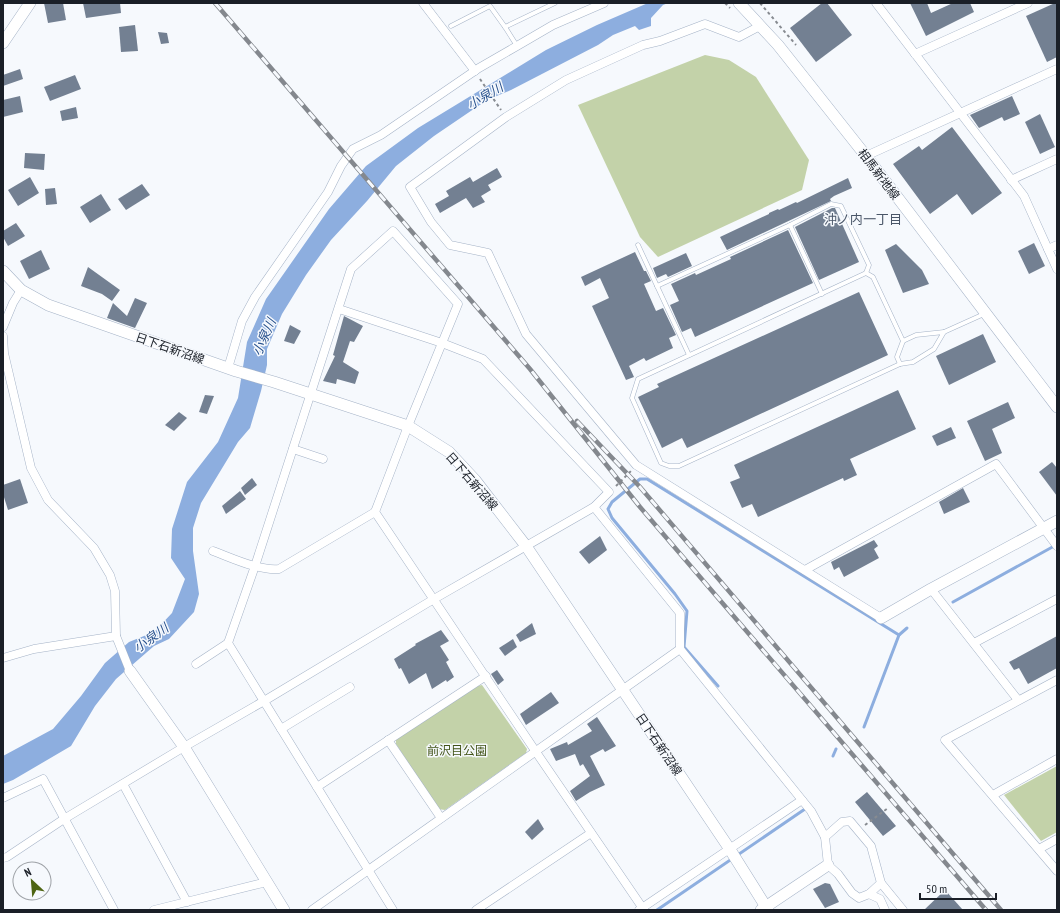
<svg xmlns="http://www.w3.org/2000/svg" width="1060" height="913" font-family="'PT Sans Narrow','Noto Sans JP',sans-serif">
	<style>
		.green { fill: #c3d2a9 }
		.water { fill: #8daedf }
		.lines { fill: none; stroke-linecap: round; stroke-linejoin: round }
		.stream { stroke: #8daedf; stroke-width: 3 }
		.building { fill: #738092 }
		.lane-casing { stroke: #a5b3c7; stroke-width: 5 }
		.street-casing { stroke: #a5b3c7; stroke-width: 9 }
		.secondary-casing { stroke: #a5b3c7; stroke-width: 12 }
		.path { stroke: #878b91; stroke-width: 2; stroke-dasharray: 3 3; stroke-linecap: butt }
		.lane { stroke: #fff; stroke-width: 4 }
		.street { stroke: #fff; stroke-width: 8 }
		.secondary { stroke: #fff; stroke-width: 11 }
		.rail-casing { stroke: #84888e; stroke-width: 4.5 }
		.rail { stroke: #f6f9fd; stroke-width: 3; stroke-dasharray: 9; stroke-linecap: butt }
		.labels { text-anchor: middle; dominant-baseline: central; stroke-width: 3; stroke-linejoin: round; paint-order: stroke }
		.street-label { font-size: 12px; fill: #1a1f27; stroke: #f6f9fd }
		.park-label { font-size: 12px; fill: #415317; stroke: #f6f9fd }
		.water-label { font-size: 13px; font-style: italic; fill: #28518d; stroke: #f6f9fd }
		.neighbourhood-label { font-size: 13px; fill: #4a5668; stroke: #f6f9fd }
	</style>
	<rect width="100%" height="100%" fill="#f6f9fd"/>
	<!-- green -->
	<g class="green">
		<polygon points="705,55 729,60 756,77 809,160 802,190 658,257 640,237 578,105"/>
		<polygon points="482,685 527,749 526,753 445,810 438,809 396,744 396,739 477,686"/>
		<polygon points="1057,766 1057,832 1041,841 1004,795"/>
	</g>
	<!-- water -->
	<polygon class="water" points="648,3 668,3 663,5 651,18 651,26 639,30 635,26 613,35 598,45 511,90 487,100 434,136 396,166 367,201 331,240 306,275 282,314 267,349 267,365 261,391 250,428 238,442 201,503 193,528 193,551 199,594 194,612 169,639 154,646 116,679 95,706 71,746 13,780 3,784 3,756 53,729 81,696 105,663 129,642 154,632 172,613 185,579 171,558 172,529 187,482 218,442 238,398 247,342 266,299 329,209 366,166 418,128 546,50 597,25"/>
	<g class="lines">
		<!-- stream -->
		<g class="stream">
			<polyline points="953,602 1056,545"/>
			<polyline points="718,686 684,647 687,611 675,594 612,518 608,509 612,502 640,479 647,479 899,635"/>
			<polyline points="864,727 899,635 907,628"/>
			<polyline points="833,756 836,749"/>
			<polyline points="657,910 805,809"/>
		</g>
	</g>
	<!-- building -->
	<g class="building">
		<polygon points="44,3 63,3 66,20 48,23"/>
		<polygon points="83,3 120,3 121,13 86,18"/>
		<polygon points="822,3 827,3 852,35 816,62 790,28"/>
		<polygon points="910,3 927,3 931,13 953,3 970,3 974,12 926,36"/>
		<polygon points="1055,3 1057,3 1057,57 1047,62 1026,16"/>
		<polygon points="135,25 138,51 121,52 119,27"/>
		<polygon points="158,32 167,33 169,43 161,44"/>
		<polygon points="20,69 23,79 3,86 3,75"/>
		<polygon points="75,75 81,89 50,101 44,87"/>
		<polygon points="20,96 23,112 3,117 3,100"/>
		<polygon points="1012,96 1020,114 1004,121 1002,117 979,128 970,115"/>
		<polygon points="76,107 78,118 62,121 60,111"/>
		<polygon points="1040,114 1055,147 1040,154 1025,122"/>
		<polygon points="952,127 1002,193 972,215 957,194 930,214 893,164 919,146 922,150"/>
		<polygon points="25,153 45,154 44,170 24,168"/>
		<polygon points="497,168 502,177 488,185 491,190 481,196 485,202 473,208 466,198 440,213 435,204 449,196 446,191 470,177 473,182"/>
		<polygon points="30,177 39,193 18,206 8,190"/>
		<polygon points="848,178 852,188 834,196 830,199 831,201 727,250 720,237 769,214 769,213 778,209 779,210 796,202 797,203"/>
		<polygon points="142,184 150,195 126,210 118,199"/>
		<polygon points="55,188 57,204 46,205 45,189"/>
		<polygon points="101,194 111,210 90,223 80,207"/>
		<polygon points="832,208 835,208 859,262 819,280 795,227"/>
		<polygon points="16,223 25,236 8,246 3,237 3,231"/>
		<polygon points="788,230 813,283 695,337 691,328 682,332 670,305 679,301 671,284 695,273 696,275 731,259 730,257"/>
		<polygon points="1034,243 1045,266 1029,274 1018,251"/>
		<polygon points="896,244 922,270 929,284 903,293 885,250"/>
		<polygon points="41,250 50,269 29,279 20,261"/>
		<polygon points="635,252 644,271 646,271 651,281 644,284 656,311 663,308 676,335 669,338 673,348 646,361 644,358 629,366 634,377 626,380 592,306 609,298 600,278 585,286 581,277"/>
		<polygon points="686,253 692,266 668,277 666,274 657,278 653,268"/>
		<polygon points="88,267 120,290 112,301 102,294 81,286"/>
		<polygon points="859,292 888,355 687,448 682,438 662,448 638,397 659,387 657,384"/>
		<polygon points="135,298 147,303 135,328 107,318 113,303 127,316"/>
		<polygon points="344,316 363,326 354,342 350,341 343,362 359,372 355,384 337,379 336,384 323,381 335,356 333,355"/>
		<polygon points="290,325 301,331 294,344 284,341"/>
		<polygon points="983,334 996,362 949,385 936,356"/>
		<polygon points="898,390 916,429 850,459 857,475 844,481 843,478 758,517 752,504 742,508 730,482 740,478 734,465"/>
		<polygon points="205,395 214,396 207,414 199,412"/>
		<polygon points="1008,402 1015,418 992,429 1002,453 985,461 967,421"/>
		<polygon points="179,412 187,418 174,431 165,425"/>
		<polygon points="951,427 956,438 937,446 932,436"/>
		<polygon points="1052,462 1057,468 1057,496 1039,472"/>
		<polygon points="252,478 257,485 245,495 241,488"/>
		<polygon points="20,479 28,503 8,510 3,494 3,485"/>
		<polygon points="963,488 970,502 944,514 939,502"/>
		<polygon points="240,491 246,499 226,514 222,506"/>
		<polygon points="600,536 607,550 589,564 579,552"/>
		<polygon points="874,540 878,546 874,549 879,558 844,577 839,567 834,570 831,562"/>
		<polygon points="532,623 536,634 520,642 516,635"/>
		<polygon points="441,630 449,641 440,646 449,660 446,662 454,677 447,682 446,680 432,689 426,673 409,684 401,668 399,669 394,659 416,645 415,644"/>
		<polygon points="1057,636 1057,668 1028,684 1019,668 1014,670 1009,662"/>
		<polygon points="513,639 517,647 505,656 499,648"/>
		<polygon points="497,670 504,680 498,685 491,674"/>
		<polygon points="551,692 559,703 526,725 520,714"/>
		<polygon points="597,717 616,746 605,752 603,749 590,756 605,785 590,792 576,801 570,791 590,776 583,764 580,766 575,754 556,761 550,749 567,742 568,745 592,731 587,724"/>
		<polygon points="867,792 896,826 883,836 855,802"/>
		<polygon points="538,819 544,829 532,840 525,832"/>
		<polygon points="825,883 830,884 839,902 825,908 813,889"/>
		<polygon points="945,890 963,910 924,910"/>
	</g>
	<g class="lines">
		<defs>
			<g id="lane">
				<polyline points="451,26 490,6 505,27 517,46"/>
				<polyline points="505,27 555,3"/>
				<polyline points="790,225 822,294"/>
				<polyline points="638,245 689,355"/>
				<polyline points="657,286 790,225 831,204 841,206 869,265 866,273"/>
				<polygon points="944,332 934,349 913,362 900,364 897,357 903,341 916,335"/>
				<polyline points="944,332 984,314"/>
				<polyline points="900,364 679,466 669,466 661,463 632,398 638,379 866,273 873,277 903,341"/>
			</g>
			<g id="street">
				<polyline points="423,3 475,71"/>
				<polyline points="876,3 1024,196 1057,269"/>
				<polyline points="760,26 739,37 705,24 660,41 643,45 566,80 506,117 410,187 431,222 450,245 488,253 526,334 636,465 881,618"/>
				<polyline points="915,54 1028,3"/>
				<polyline points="866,156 1057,69"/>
				<polyline points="1011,180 1057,159"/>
				<polyline points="1048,249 1057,245"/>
				<polyline points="339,309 442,343 483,359 609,492 594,507"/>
				<polyline points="3,327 13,303 21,290"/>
				<polyline points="3,336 4,353 31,468 48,500 94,548 110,575 115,591 116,636"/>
				<polyline points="228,368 242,321 255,297 328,192 341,166 353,149 381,135 479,68 517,46 553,25 604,3"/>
				<polyline points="293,449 323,459"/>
				<path d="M213,551C232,558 259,571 279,569L375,512"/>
				<polyline points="805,570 996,464 1057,546"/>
				<polyline points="931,589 1018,700"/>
				<polyline points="974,643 1057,599"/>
				<polyline points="3,658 34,649 116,636 130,671"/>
				<polyline points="196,664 228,643"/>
				<polyline points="1057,680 945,740 1057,871"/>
				<polyline points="281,729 350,687"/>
				<polyline points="388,740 441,818"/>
				<polyline points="123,784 187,902"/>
				<polyline points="317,787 486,676"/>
				<polyline points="993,795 1057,759"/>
				<polyline points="3,798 43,779 114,910"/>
				<polyline points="802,800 811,811 825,837"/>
				<polygon points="850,821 871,846 881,883 869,894 859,898 852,893 838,874 828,865 825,837 842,822"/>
				<polyline points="1039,849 1057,839"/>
				<polyline points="3,858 7,857 64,819 184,747 264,701 434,599 594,507 680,613 680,649 802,800 639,910"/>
				<polyline points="881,883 903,910"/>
				<polyline points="869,894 880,899 885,910"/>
				<polyline points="154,910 267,882"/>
				<polyline points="312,910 680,649"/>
				<polyline points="393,910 228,643 255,566 351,269 393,231 458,304 408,426 375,512 536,752 644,910"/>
				<polyline points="476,910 591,833"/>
			</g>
			<g id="secondary">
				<polyline points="739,3 778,45 866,156 1057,407"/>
				<polyline points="3,43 30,3"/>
				<polyline points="3,271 21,290 48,305 236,371 274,382 408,426 449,452 475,480 526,546 729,848 768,910"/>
				<polyline points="881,618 931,589 1057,521"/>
				<polyline points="130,671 184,747 284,910"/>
				<polyline points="761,910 828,865"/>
			</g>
		</defs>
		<!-- lane casing -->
		<use href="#lane" class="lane-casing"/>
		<!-- street casing -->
		<use href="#street" class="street-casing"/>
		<!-- secondary casing -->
		<use href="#secondary" class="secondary-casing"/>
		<!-- path -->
		<g class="path">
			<polyline points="725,3 730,8"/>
			<polyline points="760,3 796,45"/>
			<polyline points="480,79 501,110"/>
			<polyline points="616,486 631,471"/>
			<polyline points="865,825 888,808"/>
		</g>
		<!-- lane -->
		<use href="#lane" class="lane"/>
		<!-- street -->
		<use href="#street" class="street"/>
		<!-- secondary -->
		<use href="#secondary" class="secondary"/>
		<defs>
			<g id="rail">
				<polyline points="215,3 530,369 640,507 986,910"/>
				<polyline points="577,421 640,487 1001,910"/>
			</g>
		</defs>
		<!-- rail casing -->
		<use href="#rail" class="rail-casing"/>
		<!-- rail -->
		<use href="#rail" class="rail"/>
	</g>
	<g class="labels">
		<!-- street labels -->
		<g class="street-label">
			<text transform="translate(879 174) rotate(53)">相馬新地線</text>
			<text transform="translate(170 348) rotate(19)">日下石新沼線</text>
			<text transform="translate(472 481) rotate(49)">日下石新沼線</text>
			<text transform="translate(659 744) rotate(56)">日下石新沼線</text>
		</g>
		<!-- park labels -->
		<g class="park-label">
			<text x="457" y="750">前沢目公園</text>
		</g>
		<!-- water labels -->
		<g class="water-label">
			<text transform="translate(485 96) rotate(-31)">小泉川</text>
			<text transform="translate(264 337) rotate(-66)">小泉川</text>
			<text transform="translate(151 638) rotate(-36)">小泉川</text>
		</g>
		<!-- neighbourhood labels -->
		<g class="neighbourhood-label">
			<text x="863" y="219">沖ノ内一丁目</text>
		</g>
	</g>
	<!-- border -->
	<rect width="1060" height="913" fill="none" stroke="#1a1f27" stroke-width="8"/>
	<!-- north arrow -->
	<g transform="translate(32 881) rotate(334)"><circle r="19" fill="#f6f9fd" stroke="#9ea2a7"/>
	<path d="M0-3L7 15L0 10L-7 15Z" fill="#4e6513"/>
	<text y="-6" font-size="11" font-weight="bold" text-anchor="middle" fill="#1a1f27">N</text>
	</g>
	<!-- scale -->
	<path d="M920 893v6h76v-6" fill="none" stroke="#1a1f27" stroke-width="2"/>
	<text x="926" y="893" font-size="12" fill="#1a1f27" stroke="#f6f9fd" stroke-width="3" paint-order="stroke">50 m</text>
</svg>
